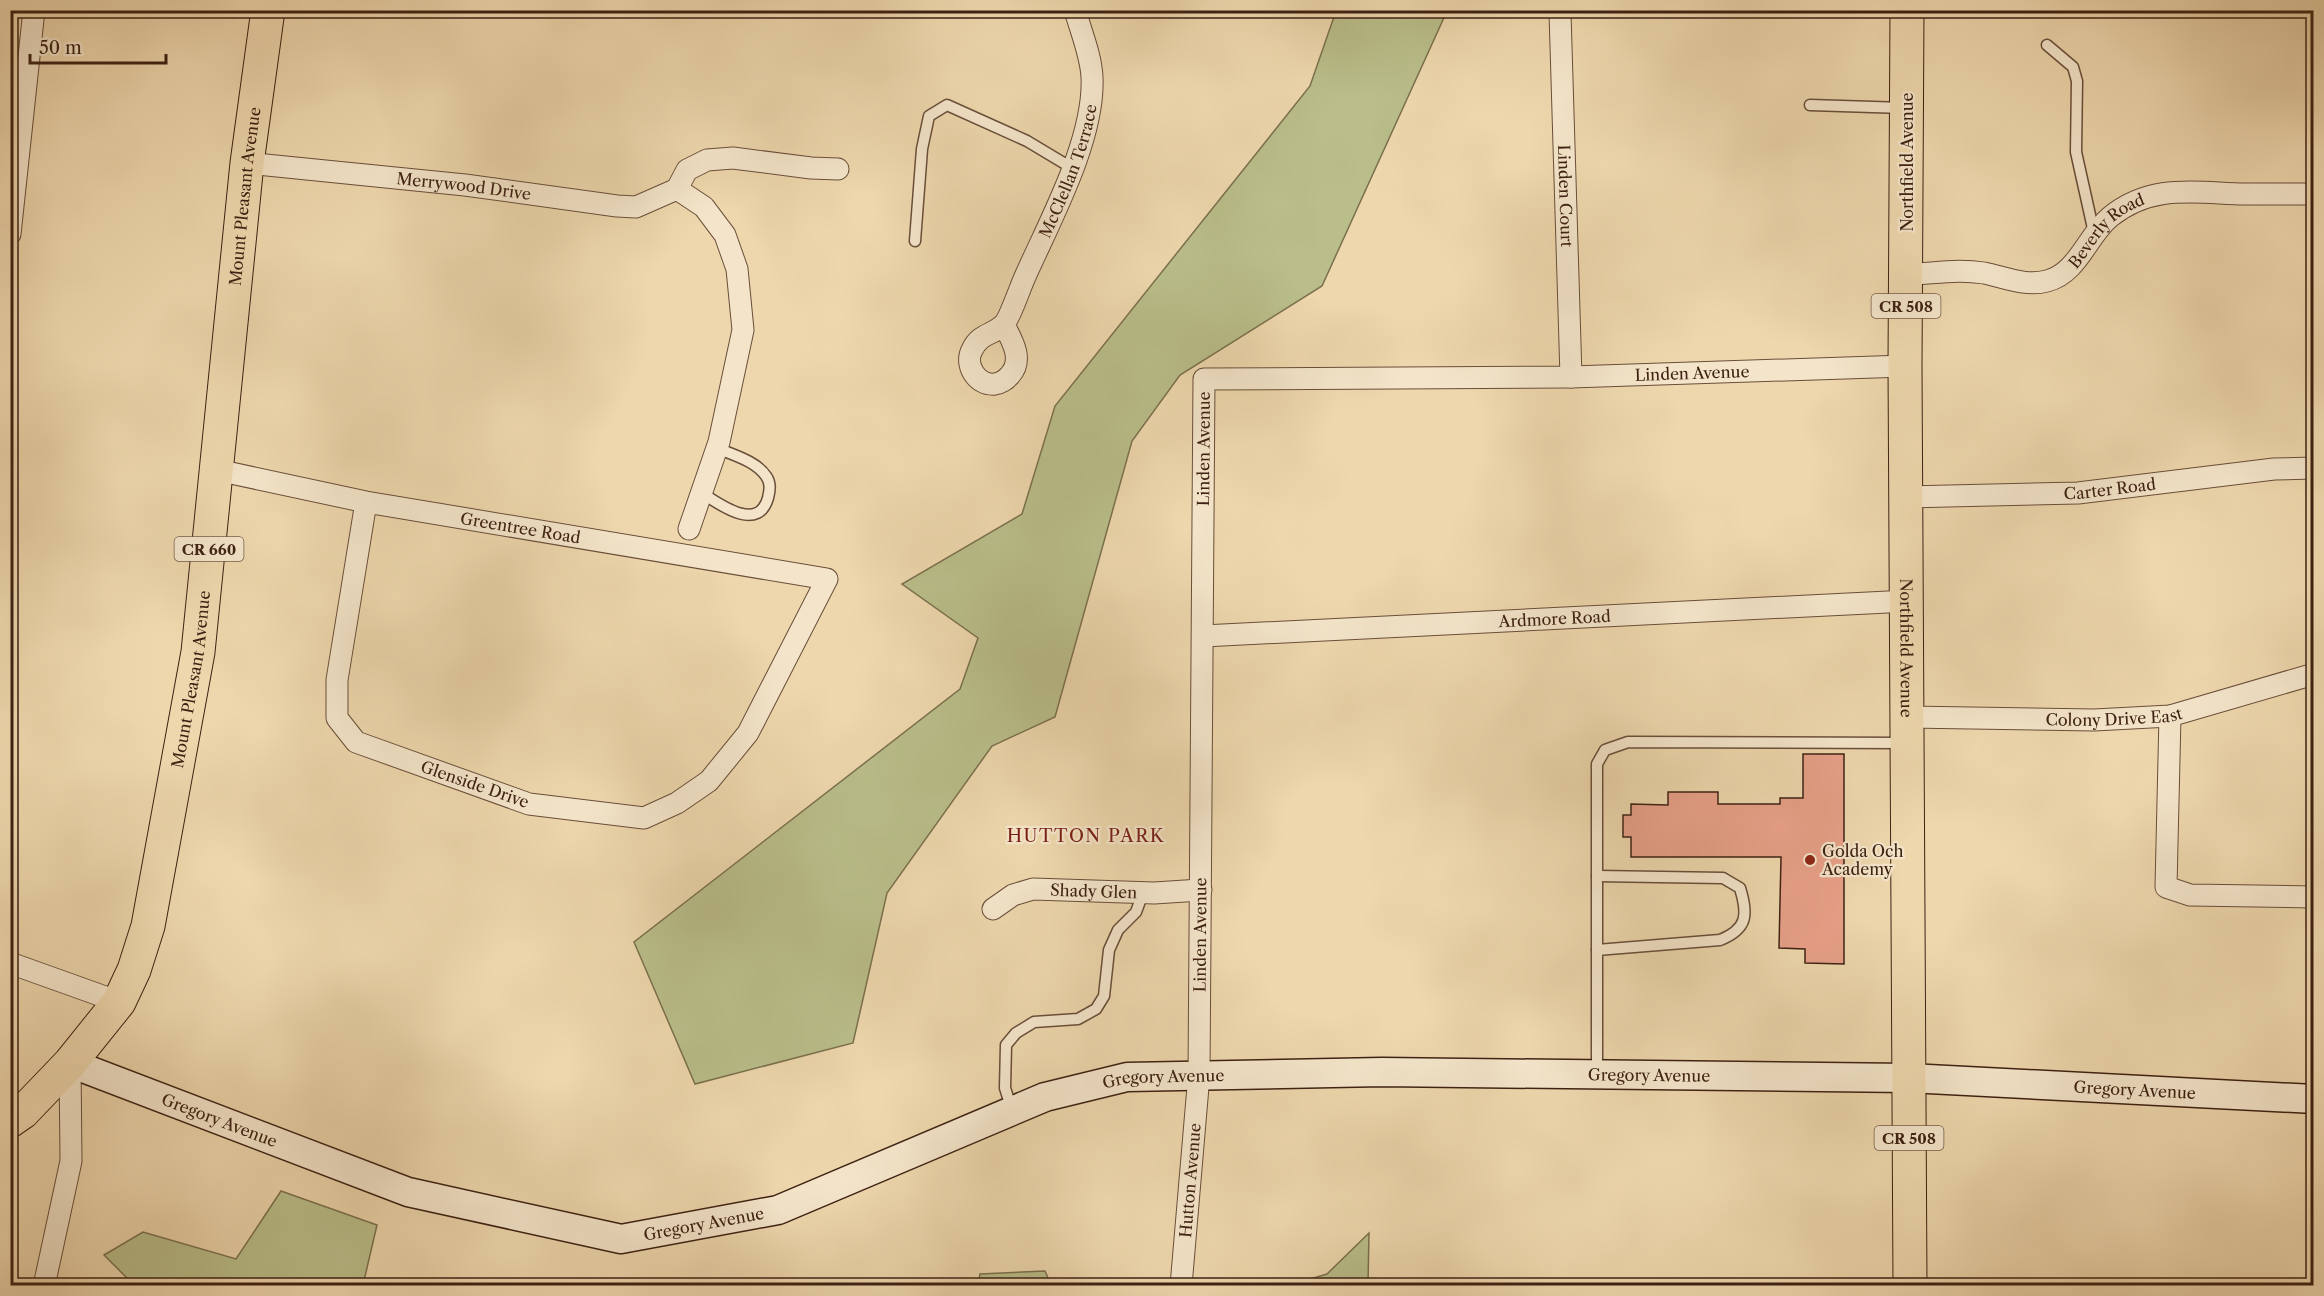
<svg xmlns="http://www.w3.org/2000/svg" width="2324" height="1296" font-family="'Libre Caslon Text',serif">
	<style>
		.green { fill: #b9be8a; stroke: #7b704e; stroke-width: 1.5 }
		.building { fill: #e7a088; stroke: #3d2113; stroke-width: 1.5 }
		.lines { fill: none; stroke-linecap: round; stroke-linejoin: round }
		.service-casing { stroke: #694e3a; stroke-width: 13 }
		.minor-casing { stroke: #694e3a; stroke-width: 23 }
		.secondary-casing { stroke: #3d2113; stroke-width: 31 }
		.primary-casing { stroke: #3d2113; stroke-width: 35 }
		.service { stroke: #f4e5ca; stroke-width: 10 }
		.minor { stroke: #f4e5ca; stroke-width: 21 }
		.secondary { stroke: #f4e5ca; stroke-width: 28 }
		.primary { stroke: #eed7ad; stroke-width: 33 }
		.poi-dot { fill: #8f2418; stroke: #f4e5ca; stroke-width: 2 }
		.labels { text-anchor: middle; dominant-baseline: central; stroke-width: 4.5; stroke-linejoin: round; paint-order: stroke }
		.shield { fill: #f4e5ca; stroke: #745c4a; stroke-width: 1.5 }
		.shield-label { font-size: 15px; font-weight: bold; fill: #3d2113 }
		.street-label { font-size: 16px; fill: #3d2113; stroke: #f4e5ca }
		.poi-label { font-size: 16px; fill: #3d2113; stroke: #f4e5ca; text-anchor: start }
		.neighbourhood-label { font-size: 18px; letter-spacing: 1.5px; fill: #7a1f14; stroke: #f4e5ca }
	</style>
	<rect width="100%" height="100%" fill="#eed7ad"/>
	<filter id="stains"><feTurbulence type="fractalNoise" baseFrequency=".00333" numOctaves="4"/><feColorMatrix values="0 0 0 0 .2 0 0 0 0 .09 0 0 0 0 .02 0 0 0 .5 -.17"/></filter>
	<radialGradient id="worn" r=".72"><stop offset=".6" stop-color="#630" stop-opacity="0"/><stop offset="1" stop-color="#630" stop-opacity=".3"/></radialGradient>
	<!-- green -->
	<g class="green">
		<polygon points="1336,11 1447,11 1322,286 1180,375 1132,441 1055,717 992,746 887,893 853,1043 695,1084 634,942 960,689 978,638 902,584 1022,514 1055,406 1310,86"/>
		<polygon points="281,1191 377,1225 363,1285 134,1285 104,1255 143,1232 236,1259"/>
		<polygon points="1369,1233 1368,1285 1290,1285 1327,1274"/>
		<polygon points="1045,1271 1051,1285 978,1285 980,1274"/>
	</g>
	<!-- building -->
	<polygon class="building" points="1803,754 1844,754 1844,964 1805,963 1805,949 1779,948 1781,857 1631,857 1631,837 1623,837 1623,815 1631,815 1631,804 1668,805 1668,792 1718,792 1718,804 1780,804 1780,798 1803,798"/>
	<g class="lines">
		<defs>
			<g id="service">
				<polyline points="2047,45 2073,67 2077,81 2076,152 2094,233"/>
				<polyline points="1810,105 1904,108"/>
				<polyline points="915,241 922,149 929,116 947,105 1027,141 1072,168"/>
				<path d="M702,493C719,504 758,533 768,498C770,490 771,483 766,476C756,461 733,455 717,448"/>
				<path d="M1597,950L1720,940C1748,929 1748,914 1740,888L1723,878L1597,876"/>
				<polyline points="1597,1074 1597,764 1605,750 1628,742 1903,743"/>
				<polyline points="1012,1110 1005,1088 1006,1045 1016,1033 1034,1022 1078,1019 1096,1009 1104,996 1109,950 1118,930 1136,912 1143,893"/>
			</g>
			<g id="minor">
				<path id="s1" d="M1560,13L1571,377"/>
				<path id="s2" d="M247,163L465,185L617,206L636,207L677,189L704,207L725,235L737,269L743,330L719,442L689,529"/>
				<polyline points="677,189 687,170 707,160 733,158 811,168 838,169"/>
				<polyline points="10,234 34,10"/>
				<path id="s3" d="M1906,275C1932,273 1958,269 1984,273C2004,277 2025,287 2047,281C2078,273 2087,236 2110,217C2152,183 2195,193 2245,194C2268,194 2291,194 2314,194"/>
				<path id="s4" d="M1004,325C1012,340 1024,360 1010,375C1006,380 1001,383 995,384C977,386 964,365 972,350C980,333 993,335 1003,325C1009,320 1020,288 1024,279C1049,222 1095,140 1092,77C1091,55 1081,32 1075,10"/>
				<path id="s5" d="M217,470L366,502L827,579L748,733L709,781L677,803L644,818L529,804L356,742L337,718V680L366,502"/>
				<path id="s6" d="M1906,497L2078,493L2274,469L2314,468"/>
				<path id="s7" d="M1203,636L1908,601"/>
				<polyline points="2170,716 2166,887 2190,895 2314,897"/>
				<path id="s8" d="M1908,717L2094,720L2170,716L2314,674"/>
				<path id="s9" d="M993,909L1013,895L1033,889L1154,893L1201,890"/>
				<polyline points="10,963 119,1002"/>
				<polyline points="44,1286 71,1161 70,1063"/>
				<path id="s10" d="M1181,1286L1199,1075L1204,379L1571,377L1905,366"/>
			</g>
			<g id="secondary">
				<path id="s11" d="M70,1063L408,1192L621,1239L778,1210L1045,1097L1127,1077L1382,1072L1909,1078L2314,1099"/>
			</g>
			<g id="primary">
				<path id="s12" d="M1907,10L1905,366L1910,1286"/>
				<path id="s13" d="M10,1121L23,1112L70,1063L119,1002L134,970L148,926L198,652L247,163L268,10"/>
			</g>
		</defs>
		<!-- service casing -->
		<use href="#service" class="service-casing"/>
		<!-- minor casing -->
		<use href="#minor" class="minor-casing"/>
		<!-- secondary casing -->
		<use href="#secondary" class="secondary-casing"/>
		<!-- primary casing -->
		<use href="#primary" class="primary-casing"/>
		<!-- service -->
		<use href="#service" class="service"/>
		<!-- minor -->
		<use href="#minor" class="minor"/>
		<!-- secondary -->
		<use href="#secondary" class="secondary"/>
		<!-- primary -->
		<use href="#primary" class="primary"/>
	</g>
	<!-- markers -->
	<circle class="poi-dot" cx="1810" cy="860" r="6"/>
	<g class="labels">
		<!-- shield labels -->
		<g class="shield">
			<rect x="1871.5" y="294" width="69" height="24" rx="4.5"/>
			<rect x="174.5" y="537" width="69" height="24" rx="4.5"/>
			<rect x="1874.5" y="1126" width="69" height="24" rx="4.5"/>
		</g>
		<g class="shield-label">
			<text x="1906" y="306">CR 508</text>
			<text x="209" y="549">CR 660</text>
			<text x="1909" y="1138">CR 508</text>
		</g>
		<!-- street labels -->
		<g class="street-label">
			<text transform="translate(1907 162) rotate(-90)">Northfield Avenue</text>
			<text stroke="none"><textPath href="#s4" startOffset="330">McClellan Terrace</textPath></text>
			<text stroke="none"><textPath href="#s2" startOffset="218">Merrywood Drive</textPath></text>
			<text stroke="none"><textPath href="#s1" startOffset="183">Linden Court</textPath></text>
			<text stroke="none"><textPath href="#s13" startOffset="980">Mount Pleasant Avenue</textPath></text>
			<text stroke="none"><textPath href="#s3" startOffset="222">Beverly Road</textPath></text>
			<text stroke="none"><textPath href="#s10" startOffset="1396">Linden Avenue</textPath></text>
			<text stroke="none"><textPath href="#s10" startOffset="838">Linden Avenue</textPath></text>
			<text stroke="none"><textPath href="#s6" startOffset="204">Carter Road</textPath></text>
			<text stroke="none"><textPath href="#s5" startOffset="309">Greentree Road</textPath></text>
			<text stroke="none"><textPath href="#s7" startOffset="352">Ardmore Road</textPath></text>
			<text stroke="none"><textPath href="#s12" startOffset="638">Northfield Avenue</textPath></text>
			<text stroke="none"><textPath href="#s13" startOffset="494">Mount Pleasant Avenue</textPath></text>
			<text stroke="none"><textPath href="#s8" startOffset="206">Colony Drive East</textPath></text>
			<text transform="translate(475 784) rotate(19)">Glenside Drive</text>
			<text stroke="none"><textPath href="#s9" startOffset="106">Shady Glen</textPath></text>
			<text stroke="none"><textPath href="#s10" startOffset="352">Linden Avenue</textPath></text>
			<text stroke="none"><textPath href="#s11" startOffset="1636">Gregory Avenue</textPath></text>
			<text stroke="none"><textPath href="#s11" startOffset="1150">Gregory Avenue</textPath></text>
			<text stroke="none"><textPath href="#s11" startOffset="2122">Gregory Avenue</textPath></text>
			<text stroke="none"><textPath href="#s11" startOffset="160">Gregory Avenue</textPath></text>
			<text stroke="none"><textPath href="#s10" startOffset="106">Hutton Avenue</textPath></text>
			<text stroke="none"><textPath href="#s11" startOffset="664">Gregory Avenue</textPath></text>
		</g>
		<!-- poi labels -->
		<g class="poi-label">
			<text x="1822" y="851">Golda Och<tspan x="1822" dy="18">Academy</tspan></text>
		</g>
		<!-- neighbourhood labels -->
		<g class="neighbourhood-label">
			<text x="1086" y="836">HUTTON PARK</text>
		</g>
	</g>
	<!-- margin -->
	<rect width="2324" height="1296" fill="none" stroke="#eed7ad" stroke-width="36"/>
	<rect x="12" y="12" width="2300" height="1272" fill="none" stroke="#3d2113" stroke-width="3"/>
	<rect x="18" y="18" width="2288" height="1260" fill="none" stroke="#3d2113" stroke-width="1.5"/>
	<!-- scale -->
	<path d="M30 54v9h136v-9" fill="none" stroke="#3d2113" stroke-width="3"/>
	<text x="39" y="54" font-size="18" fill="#3d2113" stroke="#f4e5ca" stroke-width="4.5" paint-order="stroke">50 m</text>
	<rect width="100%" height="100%" filter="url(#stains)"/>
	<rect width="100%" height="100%" fill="url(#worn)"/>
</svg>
